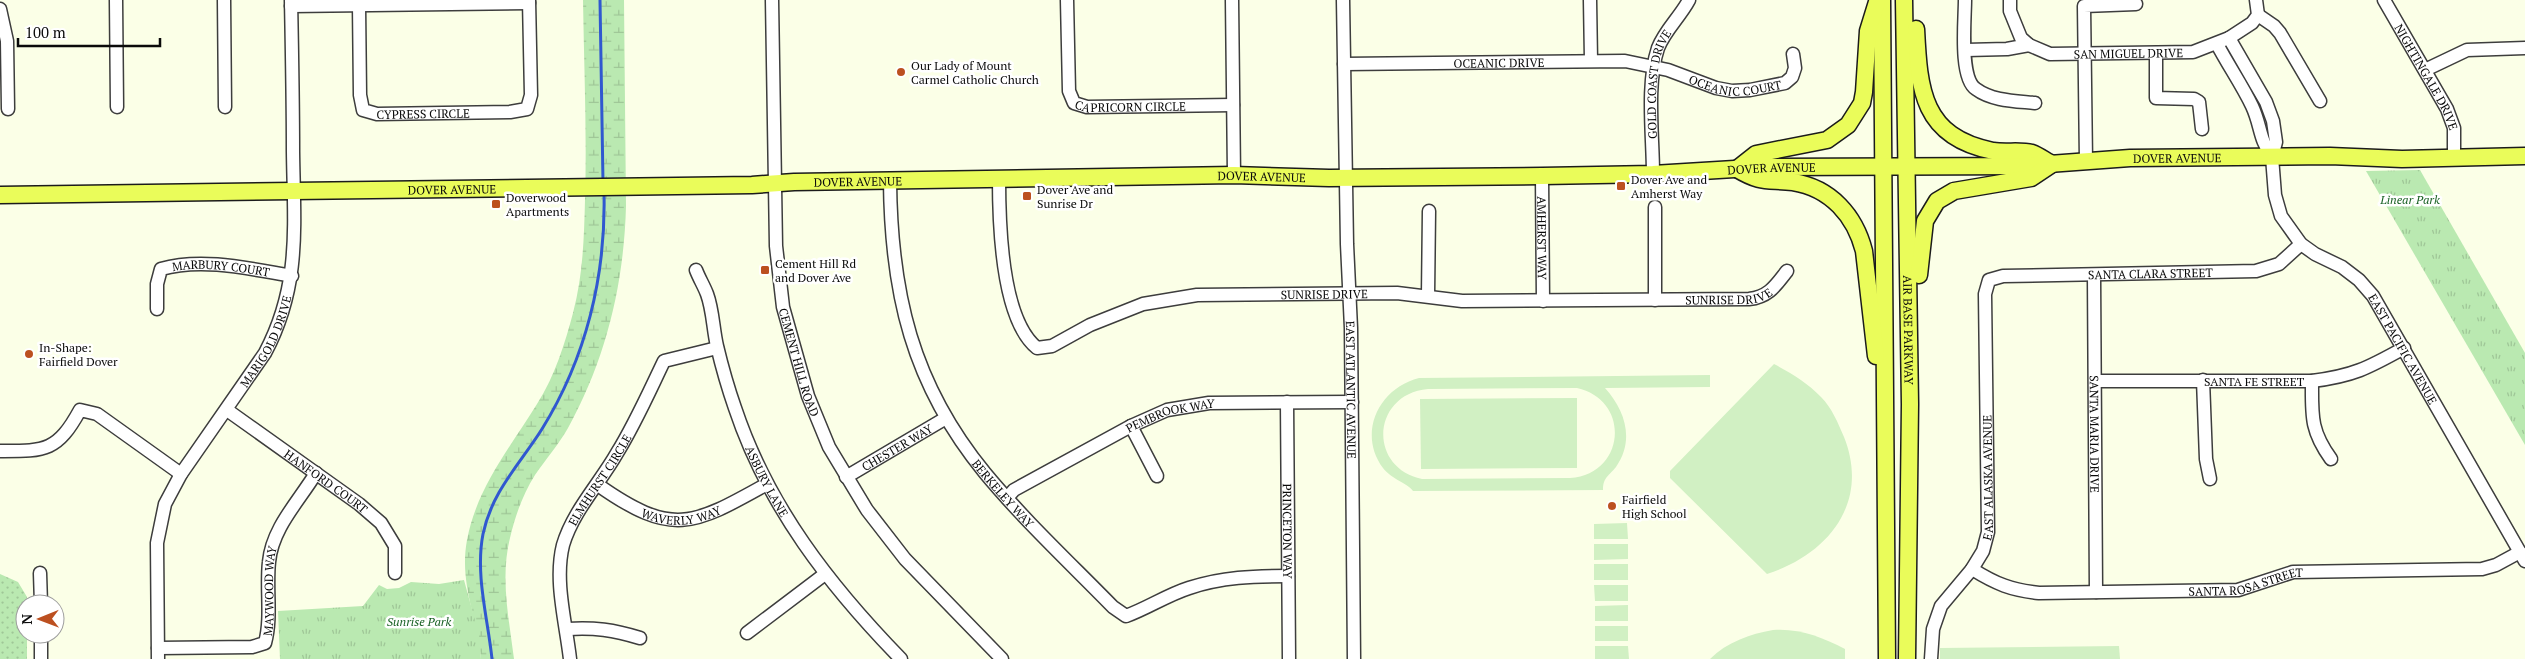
<svg xmlns="http://www.w3.org/2000/svg" width="2525" height="659" font-family="'PT Serif',serif">
	<style>
		.grass { fill: url(#grass-dots) }
		.wetland { fill: url(#wetland-marsh) }
		.park { fill: url(#park-tufts) }
		.pitch { fill: #d1f0c3; fill-rule: evenodd }
		.lines { fill: none; stroke-linecap: round; stroke-linejoin: round }
		.stream { stroke: #3058d0; stroke-width: 3 }
		.minor-casing { stroke: #3d3d3d; stroke-width: 15 }
		.major-casing { stroke: #1b1b1b; stroke-width: 19 }
		.minor { stroke: #fff; stroke-width: 12 }
		.major { stroke: #eafc5a; stroke-width: 16 }
		.poi-dot { fill: #bc5020; stroke: #fff; stroke-width: 2 }
		.labels { text-anchor: middle; dominant-baseline: central; stroke-width: 5; stroke-linejoin: round; paint-order: stroke }
		.street-label { font-size: 12px; fill: #0a0a0a; stroke: #fff }
		.poi-label { font-size: 12px; fill: #0a0a0a; stroke: #fff; text-anchor: start }
		.park-label { font-size: 12px; font-style: italic; fill: #1a6225; stroke: #fff }
	</style>
	<defs>
		<pattern id="grass-dots" width="8" height="8" patternUnits="userSpaceOnUse" patternTransform="scale(1.25)"><rect width="8" height="8" fill="#bae9b1"/><path d="M2 2h.1M6 6h.1" fill="none" stroke="#9fc697" stroke-width="1.8" stroke-linecap="round"/></pattern>
		<pattern id="wetland-marsh" width="20" height="14" patternUnits="userSpaceOnUse" patternTransform="scale(1.25)"><rect width="20" height="14" fill="#bae9b1"/><path d="M1 5h8M5 5V1M11 12h8M15 12V8" fill="none" stroke="#9fc697"/></pattern>
		<pattern id="park-tufts" width="24" height="20" patternUnits="userSpaceOnUse" patternTransform="scale(1.25)"><rect width="24" height="20" fill="#bae9b1"/><path d="M3 7l-1-3M5 7V3M7 7l1-3M15 17l-1-3M17 17v-4M19 17l1-3" fill="none" stroke="#9fc697"/></pattern>
	</defs>
	<rect width="100%" height="100%" fill="#fbffe7"/>
	<!-- grass -->
	<polygon class="grass" points="0,574 18,582 27,597 25,634 27,634 27,659 0,659"/>
	<!-- wetland -->
	<path class="wetland" d="M583,0H624L626,206C624,284 606,359 568,428C559,444 546,459 535,475C523,494 515,516 510,538C500,578 509,619 514,659H481C477,617 459,583 467,540C477,487 510,448 537,404C555,376 565,343 573,313C583,275 584,239 585,200C587,134 584,67 583,0Z"/>
	<!-- park -->
	<g class="park">
		<polygon points="2420,170 2525,353 2525,445 2366,171"/>
		<polygon points="464,580 479,635 481,659 280,659 278,611 363,606 379,585 387,589 399,588 411,582 439,584"/>
	</g>
	<!-- pitch -->
	<g class="pitch">
		<path d="M1774,364C1791,373 1808,383 1821,397C1832,408 1838,423 1844,437C1870,502 1829,554 1767,574L1670,478V471Z"/>
		<path d="M1710,375V387L1605,388C1625,410 1635,440 1616,467C1609,476 1603,477 1603,490L1413,491C1409,484 1391,479 1383,468C1357,433 1379,388 1419,378ZM1577,388C1631,400 1626,474 1570,478L1422,479C1367,467 1372,394 1428,389Z"/>
		<polygon points="1577,398 1577,468 1421,469 1420,399"/>
		<polygon points="1627,523 1628,539 1594,539 1594,524"/>
		<polygon points="1594,544 1628,544 1628,559 1594,560"/>
		<rect x="1594" y="564" width="34" height="16"/>
		<polygon points="1594,585 1628,585 1628,601 1595,601"/>
		<polygon points="1628,605 1628,621 1595,621 1595,606"/>
		<rect x="1595" y="626" width="33" height="15"/>
		<path d="M1773,630C1799,628 1822,637 1845,649V659H1710C1727,642 1750,634 1773,630Z"/>
		<polygon points="1595,646 1628,646 1629,659 1595,659"/>
		<polygon points="2119,646 2120,659 1940,659 1940,648"/>
	</g>
	<g class="lines">
		<!-- stream -->
		<g class="stream">
			<polyline points="600,0 603,182"/>
			<path d="M492,659C488,619 475,575 483,534C492,491 520,464 542,429C586,358 606,276 604,193"/>
		</g>
		<defs>
			<g id="minor">
				<polyline points="116,0 117,107"/>
				<polyline points="224,0 225,107"/>
				<path id="s1" d="M772,0L776,246L783,307L808,396L829,447L867,510L905,559L1002,659"/>
				<path id="s2" d="M1067,0L1069,91L1074,103L1087,107L1233,105"/>
				<polyline points="1232,0 1234,175"/>
				<path id="s3" d="M1343,0L1347,244L1351,328L1354,659"/>
				<polyline points="1590,0 1591,60"/>
				<path d="M1965,0C1965,20 1959,78 1976,89C1992,101 2016,101 2035,103"/>
				<path id="s4" d="M2010,0V11L2021,38L2029,45L2050,54L2193,52L2229,38L2252,23L2258,15L2256,0"/>
				<path id="s5" d="M2384,0L2447,109L2454,128V157"/>
				<path id="s6" d="M359,5L360,95L363,110L377,114L510,112L527,109L531,95L529,0"/>
				<polyline points="291,6 529,3"/>
				<polyline points="0,9 7,41 8,109"/>
				<polyline points="2258,15 2274,26 2280,33 2320,101"/>
				<path id="s7" d="M2229,38L2266,102L2273,121L2276,142L2272,157L2275,195L2281,216L2301,244L2315,254L2342,267L2359,280L2373,296L2525,561"/>
				<path d="M2217,44C2228,65 2242,85 2252,106C2261,125 2259,139 2272,157"/>
				<polyline points="1966,50 2007,49 2029,45"/>
				<polyline points="2156,53 2156,98 2194,99 2199,102 2202,129"/>
				<path id="s8" d="M1344,64L1625,61L1668,70L1716,88L1732,91L1750,90L1785,83L1792,77L1795,68L1793,54"/>
				<polyline points="2425,70 2467,50 2525,48"/>
				<polyline points="2086,162 2084,6 2136,4"/>
				<path id="s9" d="M1653,174C1653,136 1646,84 1658,48C1665,30 1680,17 1689,0"/>
				<path id="s10" d="M1542,176L1543,301"/>
				<path id="s11" d="M999,179C999,222 1001,319 1037,348L1052,346L1090,325L1143,304L1197,295L1397,293L1462,301L1749,299C1769,297 1776,285 1787,271"/>
				<path id="s12" d="M890,181C891,293 912,384 985,473C1024,520 1070,563 1113,607L1126,616C1148,608 1167,595 1189,588C1222,577 1254,576 1288,576"/>
				<polyline points="1655,207 1655,300"/>
				<path id="s13" d="M696,270C699,278 704,286 707,294C713,310 713,329 717,346C722,367 728,388 735,408C768,507 830,586 901,659"/>
				<path id="s14" d="M2094,276L2096,592"/>
				<polyline points="1428,296 1429,211"/>
				<path id="s15" d="M157,309V284L161,269C202,257 251,269 292,276"/>
				<polyline points="2203,380 2206,459 2210,479"/>
				<path id="s16" d="M2096,381H2312C2353,376 2368,368 2404,348"/>
				<path d="M2312,381C2312,415 2310,430 2331,459"/>
				<path id="s17" d="M1287,402L1289,659"/>
				<path id="s18" d="M227,410L359,504L381,523L395,546V573"/>
				<polyline points="1131,426 1157,476"/>
				<path d="M0,451C45,451 57,452 80,410L97,414L181,474"/>
				<path id="s19" d="M846,477L946,418"/>
				<path id="s20" d="M598,485C672,537 692,526 767,484"/>
				<path id="s21" d="M1007,498L1014,490L1131,426L1167,410L1209,403L1352,402"/>
				<path id="s22" d="M1972,569C1996,584 2011,590 2039,593L2238,590L2293,572L2482,569L2496,565L2520,552"/>
				<polyline points="40,573 41,604"/>
				<path d="M567,629C594,627 614,630 640,638"/>
				<polyline points="747,633 825,574"/>
				<polyline points="41,634 41,659"/>
				<path id="s23" d="M158,648L252,647L265,643C272,617 266,589 269,562C272,528 299,501 316,473"/>
				<path id="s24" d="M158,659L157,543L165,504L181,474L265,353C301,285 294,226 293,152C293,101 292,51 291,0"/>
				<path id="s25" d="M570,659C566,623 554,581 563,545C573,511 600,483 617,453C635,424 649,392 664,361L717,348"/>
				<path id="s26" d="M1931,659L1933,629L1941,606L1972,569L1983,551L1988,532L1985,294L1989,280L2003,276L2256,271L2279,264L2301,244"/>
			</g>
			<g id="major">
				<polyline points="1882,0 1887,659"/>
				<path id="s27" d="M1904,0L1910,404L1907,659"/>
				<path d="M1916,29C1919,90 1922,137 1993,151C2006,153 2020,150 2032,153C2038,155 2046,161 2052,164"/>
				<path d="M1737,169C1762,184 1767,179 1793,182C1831,188 1855,216 1864,251L1876,356"/>
				<polyline points="1737,169 1756,154 1827,140 1848,125 1862,103 1864,92 1868,31 1877,2"/>
				<path id="s28" d="M0,195L752,185L794,182L1234,175L1329,178L1542,176L1653,174L1767,167L2023,166L2130,158L2330,156L2402,159L2525,156"/>
				<polyline points="1919,275 1925,221 1937,201 1954,191 2031,178 2052,164"/>
			</g>
		</defs>
		<!-- minor casing -->
		<use href="#minor" class="minor-casing"/>
		<!-- major casing -->
		<use href="#major" class="major-casing"/>
		<!-- minor -->
		<use href="#minor" class="minor"/>
		<!-- major -->
		<use href="#major" class="major"/>
	</g>
	<!-- markers -->
	<g class="poi-dot">
		<circle cx="901" cy="72" r="5"/>
		<rect x="1616" y="181" width="10" height="10" rx="2.5"/>
		<rect x="1022" y="191" width="10" height="10" rx="2.5"/>
		<rect x="491" y="199" width="10" height="10" rx="2.5"/>
		<rect x="760" y="265" width="10" height="10" rx="2.5"/>
		<circle cx="29" cy="354" r="5"/>
		<circle cx="1612" cy="506" r="5"/>
	</g>
	<g class="labels">
		<!-- street labels -->
		<g class="street-label">
			<text stroke="none"><textPath href="#s4" startOffset="152">SAN MIGUEL DRIVE</textPath></text>
			<text stroke="none"><textPath href="#s8" startOffset="155">OCEANIC DRIVE</textPath></text>
			<text stroke="none"><textPath href="#s5" startOffset="88">NIGHTINGALE DRIVE</textPath></text>
			<text stroke="none"><textPath href="#s8" startOffset="395">OCEANIC COURT</textPath></text>
			<text stroke="none"><textPath href="#s9" startOffset="91">GOLD COAST DRIVE</textPath></text>
			<text stroke="none"><textPath href="#s2" startOffset="161">CAPRICORN CIRCLE</textPath></text>
			<text stroke="none"><textPath href="#s6" startOffset="166">CYPRESS CIRCLE</textPath></text>
			<text stroke="none"><textPath href="#s28" startOffset="2178">DOVER AVENUE</textPath></text>
			<text stroke="none"><textPath href="#s28" startOffset="1772">DOVER AVENUE</textPath></text>
			<text stroke="none"><textPath href="#s28" startOffset="1262">DOVER AVENUE</textPath></text>
			<text stroke="none"><textPath href="#s28" startOffset="858">DOVER AVENUE</textPath></text>
			<text stroke="none"><textPath href="#s28" startOffset="452">DOVER AVENUE</textPath></text>
			<text stroke="none"><textPath href="#s10" startOffset="62">AMHERST WAY</textPath></text>
			<text stroke="none"><textPath href="#s15" startOffset="101">MARBURY COURT</textPath></text>
			<text stroke="none"><textPath href="#s26" startOffset="558">SANTA CLARA STREET</textPath></text>
			<text stroke="none"><textPath href="#s11" startOffset="475">SUNRISE DRIVE</textPath></text>
			<text stroke="none"><textPath href="#s11" startOffset="880">SUNRISE DRIVE</textPath></text>
			<text stroke="none"><textPath href="#s27" startOffset="330">AIR BASE PARKWAY</textPath></text>
			<text stroke="none"><textPath href="#s24" startOffset="348">MARIGOLD DRIVE</textPath></text>
			<text stroke="none"><textPath href="#s7" startOffset="376">EAST PACIFIC AVENUE</textPath></text>
			<text stroke="none"><textPath href="#s1" startOffset="365">CEMENT HILL ROAD</textPath></text>
			<text stroke="none"><textPath href="#s16" startOffset="158">SANTA FE STREET</textPath></text>
			<text stroke="none"><textPath href="#s3" startOffset="390">EAST ATLANTIC AVENUE</textPath></text>
			<text stroke="none"><textPath href="#s21" startOffset="185">PEMBROOK WAY</textPath></text>
			<text stroke="none"><textPath href="#s14" startOffset="158">SANTA MARIA DRIVE</textPath></text>
			<text stroke="none"><textPath href="#s19" startOffset="59">CHESTER WAY</textPath></text>
			<text stroke="none"><textPath href="#s26" startOffset="198">EAST ALASKA AVENUE</textPath></text>
			<text stroke="none"><textPath href="#s25" startOffset="190">ELMHURST CIRCLE</textPath></text>
			<text stroke="none"><textPath href="#s13" startOffset="224">ASBURY LANE</textPath></text>
			<text stroke="none"><textPath href="#s18" startOffset="122">HANFORD COURT</textPath></text>
			<text stroke="none"><textPath href="#s12" startOffset="341">BERKELEY WAY</textPath></text>
			<text stroke="none"><textPath href="#s20" startOffset="92">WAVERLY WAY</textPath></text>
			<text stroke="none"><textPath href="#s17" startOffset="129">PRINCETON WAY</textPath></text>
			<text stroke="none"><textPath href="#s22" startOffset="280">SANTA ROSA STREET</textPath></text>
			<text stroke="none"><textPath href="#s23" startOffset="160">MAYWOOD WAY</textPath></text>
		</g>
		<!-- poi labels -->
		<g class="poi-label">
			<text x="911" y="65">Our Lady of Mount<tspan x="911" dy="14">Carmel Catholic Church</tspan></text>
			<text x="1631" y="179">Dover Ave and<tspan x="1631" dy="14">Amherst Way</tspan></text>
			<text x="1037" y="189">Dover Ave and<tspan x="1037" dy="14">Sunrise Dr</tspan></text>
			<text x="506" y="197">Doverwood<tspan x="506" dy="14">Apartments</tspan></text>
			<text x="775" y="263">Cement Hill Rd<tspan x="775" dy="14">and Dover Ave</tspan></text>
			<text x="39" y="347">In-Shape:<tspan x="39" dy="14">Fairfield Dover</tspan></text>
			<text x="1622" y="499">Fairfield<tspan x="1622" dy="14">High School</tspan></text>
		</g>
		<!-- park labels -->
		<g class="park-label">
			<text x="2410" y="199">Linear Park</text>
			<text x="419" y="621">Sunrise Park</text>
		</g>
	</g>
	<!-- north arrow -->
	<g transform="translate(40 619) rotate(269)"><circle r="24" fill="#ffffff" stroke="#9d9d9d"/>
	<path d="M0-4L9 19L0 12L-9 19Z" fill="#bc5020"/>
	<text y="-8" font-size="14" font-weight="bold" text-anchor="middle" fill="#0a0a0a">N</text>
	</g>
	<!-- scale -->
	<path d="M18 38v8h142v-8" fill="none" stroke="#0a0a0a" stroke-width="2.5"/>
	<text x="25" y="38" font-size="15" fill="#0a0a0a" stroke="#ffffff" stroke-width="4" paint-order="stroke">100 m</text>
</svg>
